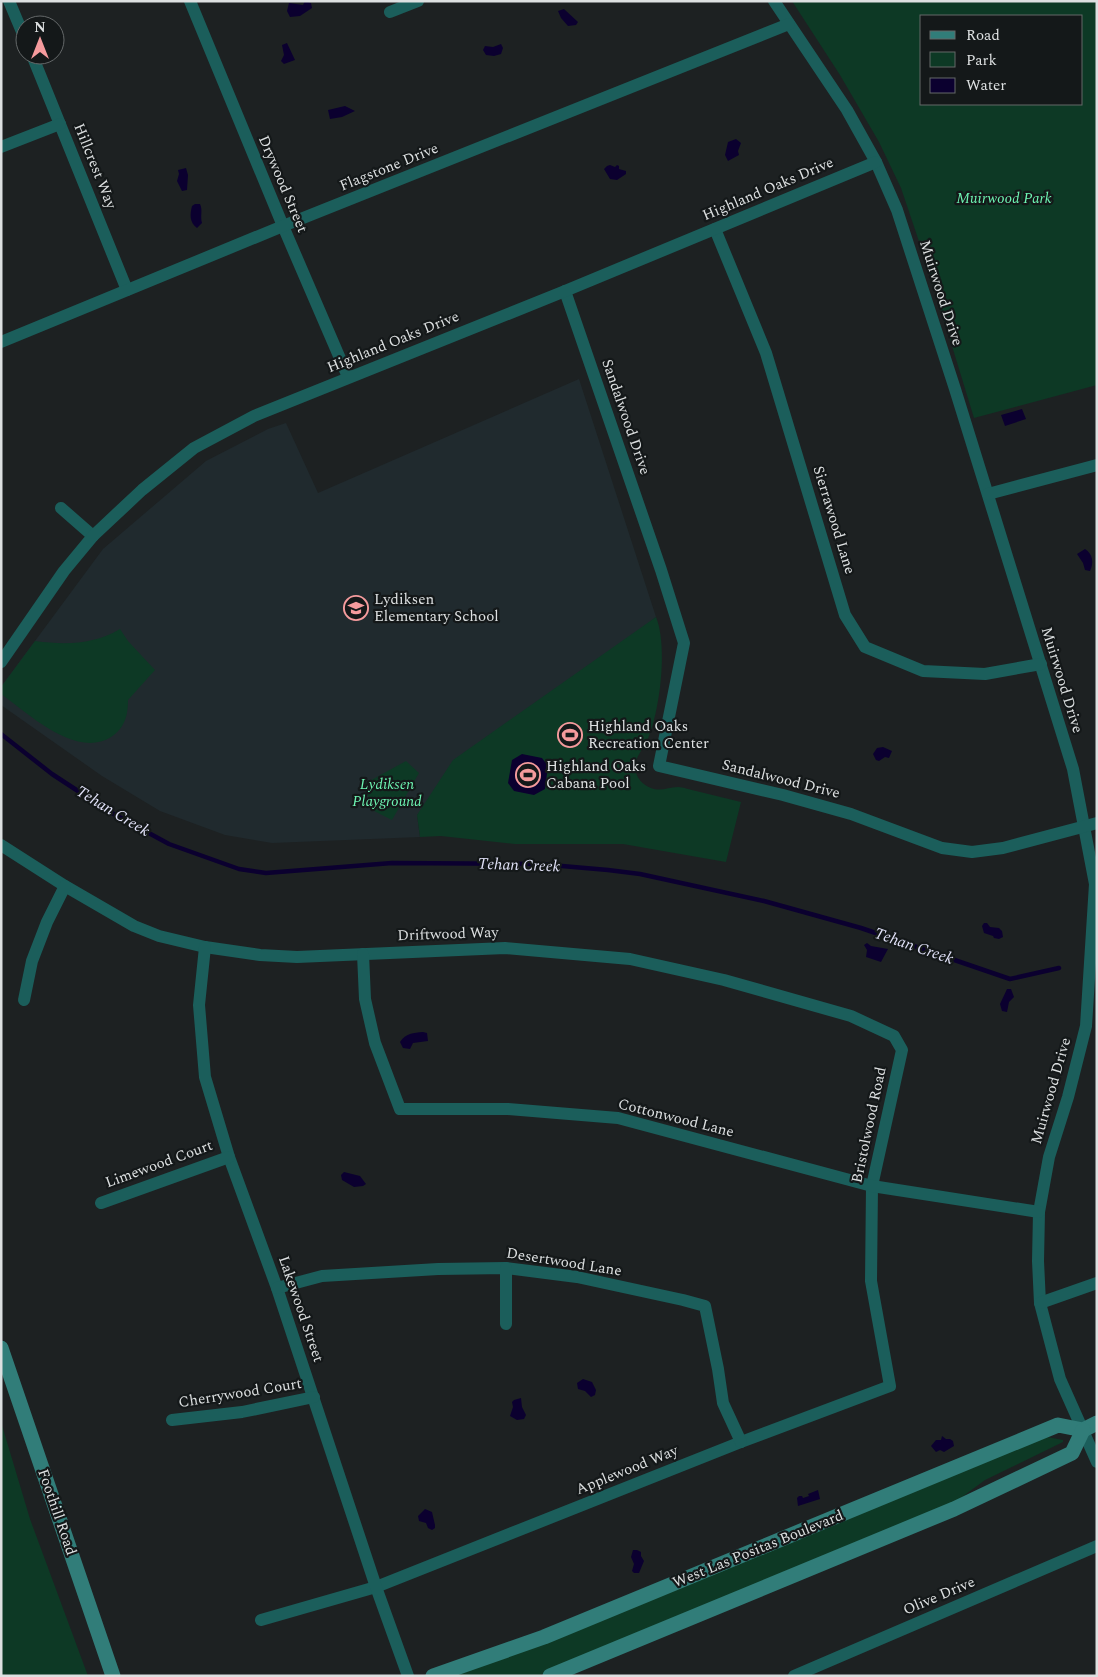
<svg xmlns="http://www.w3.org/2000/svg" width="1098" height="1677" font-family="Spectral,serif">
	<style>
		.built { fill: #202a2e }
		.green { fill: #0d3925; fill-rule: evenodd }
		.water { fill: #0b002f }
		.lines { fill: none; stroke-linecap: round; stroke-linejoin: round }
		.stream { stroke: #0b002f; stroke-width: 4.5 }
		.street { stroke: #1b5e5b; stroke-width: 12 }
		.secondary { stroke: #317d79; stroke-width: 15 }
		.labels { text-anchor: middle; dominant-baseline: central; stroke-width: 4.5; stroke-linejoin: round; paint-order: stroke }
		.street-label { font-size: 15px; fill: #dde0e1; stroke: #141819 }
		.park-label { font-size: 15px; font-style: italic; fill: #6ef5b3; stroke: #141819 }
		.poi-label { font-size: 15px; fill: #dde0e1; stroke: #141819; text-anchor: start }
		.water-label { font-size: 16px; font-style: italic; fill: #e1e2f8; stroke: #141819 }
	</style>
	<rect width="100%" height="100%" fill="#1d2122"/>
	<!-- built -->
	<polygon class="built" points="579,379 656,617 417,815 420,837 272,843 225,835 160,811 102,776 1,705 1,687 103,549 206,461 268,429 286,423 318,493"/>
	<!-- green -->
	<g class="green">
		<path d="M792,1H1097V385L974,418L930,274L901,188L879,142L840,75ZM1082,16V104H922V16Z"/>
		<path d="M656,617C668,646 660,712 647,741C642,751 635,757 635,768C636,778 643,785 651,788C661,792 668,787 678,787C683,787 691,790 696,791C711,795 726,798 741,802L726,862L623,844H515L441,836L420,837L417,815L453,760Z"/>
		<path d="M120,629L128,641L155,670L128,700C128,715 125,728 111,737C76,759 29,714 1,694V687L35,641C65,645 93,645 120,629Z"/>
		<polygon points="406,761 419,773 392,820 372,810 364,784"/>
		<polygon points="1,1422 30,1519 88,1676 1,1676"/>
		<polygon points="1047,1437 1063,1440 1063,1442 985,1480 954,1503 940,1511 537,1676 448,1676"/>
	</g>
	<!-- water -->
	<g class="water">
		<polygon points="305,1 311,3 312,8 300,16 290,17 287,11 289,3 303,5"/>
		<polygon points="564,9 578,22 576,25 568,26 561,18 558,11"/>
		<polygon points="287,43 295,60 284,64 281,61 284,55 282,45"/>
		<polygon points="501,44 503,48 501,54 494,56 486,55 483,50 485,46 493,47"/>
		<polygon points="345,106 355,111 342,117 330,119 328,110"/>
		<polygon points="736,139 741,143 738,151 739,155 728,161 725,155 728,142"/>
		<polygon points="610,165 615,167 617,165 619,166 619,169 626,171 626,174 617,180 610,179 604,169 607,166"/>
		<polygon points="186,168 188,175 187,190 182,191 177,181 179,174 178,170"/>
		<path d="M195,204H200C203,210 200,216 202,223L197,228C189,222 190,214 192,206Z"/>
		<polygon points="1022,409 1026,419 1005,426 1001,415"/>
		<path d="M1085,549C1093,554 1094,563 1090,571L1085,570L1083,563L1077,554Z"/>
		<polygon points="883,747 892,751 889,758 885,757 879,761 876,760 873,754 877,748"/>
		<polygon points="522,754 542,758 548,766 545,789 534,795 514,791 508,783 512,760"/>
		<polygon points="984,923 987,923 990,927 999,928 1002,931 1003,937 999,939 994,938 993,936 984,933 982,926"/>
		<polygon points="867,943 871,946 888,949 881,962 866,957 867,950 864,945"/>
		<polygon points="1007,989 1011,989 1014,997 1009,1002 1007,1012 1002,1011 1000,1004"/>
		<path d="M423,1032L427,1033L428,1041L413,1043L410,1049L403,1048L400,1042C406,1033 413,1033 423,1032Z"/>
		<polygon points="344,1172 360,1176 366,1184 363,1186 354,1187 342,1180 341,1175"/>
		<polygon points="583,1379 592,1382 596,1390 595,1395 591,1397 585,1391 578,1389 577,1383"/>
		<polygon points="521,1398 522,1407 526,1415 524,1419 517,1420 510,1416 513,1407 512,1402 514,1400"/>
		<polygon points="942,1436 946,1439 950,1439 953,1441 954,1446 944,1452 940,1450 936,1452 931,1446 936,1440 941,1440"/>
		<polygon points="818,1490 820,1499 798,1506 797,1498 799,1496 802,1496 803,1498 809,1496 808,1494"/>
		<polygon points="425,1509 432,1512 435,1525 435,1528 432,1530 428,1528 426,1523 419,1521 418,1516"/>
		<polygon points="633,1550 637,1550 641,1552 641,1556 644,1561 639,1573 634,1573 632,1571 634,1564 631,1557"/>
	</g>
	<g class="lines">
		<!-- stream -->
		<polyline class="stream" points="1,734 52,774 110,812 169,844 239,869 266,873 392,863 539,864 608,870 640,874 764,901 861,928 1010,979 1059,968"/>
		<!-- street -->
		<g class="street">
			<polyline points="9,1 25,39"/>
			<polyline points="190,1 283,226 348,377"/>
			<polyline points="774,1 847,110 876,162 897,210 955,389 1073,769 1095,884 1086,1026 1068,1097 1049,1157 1039,1212 1038,1261 1040,1303 1060,1379 1097,1462"/>
			<polyline points="390,12 418,1"/>
			<polyline points="32,55 127,290"/>
			<polyline points="1,147 60,124"/>
			<polyline points="715,229 766,353 845,615 865,647 923,671 985,674 1041,664"/>
			<polyline points="565,291 661,570 684,643 659,766 783,795 851,814 942,848 972,852 1003,848 1097,823"/>
			<polyline points="1,342 283,226 789,24"/>
			<polyline points="988,494 1097,465"/>
			<polyline points="61,508 93,536"/>
			<polyline points="1,662 64,571 93,536 142,490 194,448 254,416 565,291 876,162"/>
			<polyline points="1,845 65,886 134,926 159,936 205,947 260,955 297,957 505,948 630,959 724,980 851,1016 894,1036 902,1050 872,1186 871,1281 890,1386 741,1442 376,1587 261,1620"/>
			<polyline points="205,947 199,1005 205,1077 229,1157 277,1288 376,1587 408,1676"/>
			<polyline points="363,954 365,999 375,1043 400,1109 508,1109 618,1118 872,1186 1039,1212"/>
			<polyline points="24,1000 32,961 47,922 65,886"/>
			<polyline points="101,1203 229,1157"/>
			<polyline points="277,1288 322,1276 438,1269 506,1268 577,1277 683,1300 705,1306 718,1369 723,1403 741,1442"/>
			<polyline points="1040,1303 1097,1283"/>
			<polyline points="506,1324 506,1268"/>
			<polyline points="172,1420 242,1412 314,1397"/>
			<polyline points="794,1676 1097,1546"/>
		</g>
		<!-- secondary -->
		<g class="secondary">
			<polyline points="1,1348 113,1676"/>
			<polyline points="433,1676 544,1637 1058,1425 1083,1430 1097,1423"/>
			<polyline points="550,1676 954,1509 1072,1453 1083,1430"/>
		</g>
	</g>
	<!-- icons -->
	<defs>
		<symbol id="school-ring" viewBox="-11 -11 22 22"><circle r="9.5" fill="#141819" stroke="#f59b9d" stroke-width="1.5"/><path d="M0-5L7-2L0 1L-7-2ZM-4 1L0 2.5L4 1V4Q0 6-4 4Z" fill="#f59b9d"/></symbol>
		<symbol id="stadium-ring" viewBox="-11 -11 22 22"><circle r="9.5" fill="#141819" stroke="#f59b9d" stroke-width="1.5"/><path d="M0-5a6.5 5 0 1 0 0 10a6.5 5 0 1 0 0-10ZM-3.5-1.8h7v3.6h-7Z" fill="#f59b9d"/></symbol>
	</defs>
	<g fill-rule="evenodd">
		<use href="#school-ring" x="342" y="594" width="28" height="28"/>
		<use href="#stadium-ring" x="556" y="721" width="28" height="28"/>
		<use href="#stadium-ring" x="514" y="761" width="28" height="28"/>
	</g>
	<g class="labels">
		<!-- street labels -->
		<g class="street-label">
			<text transform="translate(95 166) rotate(68)">Hillcrest Way</text>
			<text transform="translate(389 167) rotate(-22)">Flagstone Drive</text>
			<text transform="translate(283 184) rotate(67)">Drywood Street</text>
			<text transform="translate(768 189) rotate(-23)">Highland Oaks Drive</text>
			<text transform="translate(941 293) rotate(72)">Muirwood Drive</text>
			<text transform="translate(393 342) rotate(-22)">Highland Oaks Drive</text>
			<text transform="translate(626 417) rotate(71)">Sandalwood Drive</text>
			<text transform="translate(834 520) rotate(73)">Sierrawood Lane</text>
			<text transform="translate(1062 680) rotate(73)">Muirwood Drive</text>
			<text transform="translate(781 779) rotate(14)">Sandalwood Drive</text>
			<text transform="translate(448 934) rotate(-2)">Driftwood Way</text>
			<text transform="translate(1051 1091) rotate(-74)">Muirwood Drive</text>
			<text transform="translate(676 1118) rotate(14)">Cottonwood Lane</text>
			<text transform="translate(869 1125) rotate(-78)">Bristolwood Road</text>
			<text transform="translate(159 1164) rotate(-20)">Limewood Court</text>
			<text transform="translate(564 1262) rotate(9)">Desertwood Lane</text>
			<text transform="translate(301 1309) rotate(71)">Lakewood Street</text>
			<text transform="translate(240 1393) rotate(-9)">Cherrywood Court</text>
			<text transform="translate(627 1470) rotate(-22)">Applewood Way</text>
			<text transform="translate(57 1512) rotate(71)">Foothill Road</text>
			<text transform="translate(758 1549) rotate(-22)">West Las Positas Boulevard</text>
			<text transform="translate(939 1596) rotate(-23)">Olive Drive</text>
		</g>
		<!-- park labels -->
		<g class="park-label">
			<text x="1004" y="198">Muirwood Park</text>
			<text x="387" y="784">Lydiksen<tspan x="387" dy="17">Playground</tspan></text>
		</g>
		<!-- poi labels -->
		<g class="poi-label">
			<text x="374" y="599">Lydiksen<tspan x="374" dy="17">Elementary School</tspan></text>
			<text x="588" y="726">Highland Oaks<tspan x="588" dy="17">Recreation Center</tspan></text>
			<text x="546" y="766">Highland Oaks<tspan x="546" dy="17">Cabana Pool</tspan></text>
		</g>
		<!-- water labels -->
		<g class="water-label">
			<text transform="translate(113 811) rotate(31)">Tehan Creek</text>
			<text transform="translate(519 865) rotate(2)">Tehan Creek</text>
			<text transform="translate(914 946) rotate(19)">Tehan Creek</text>
		</g>
	</g>
	<!-- border -->
	<rect width="1098" height="1677" fill="none" stroke="#dde0e1" stroke-width="5"/>
	<!-- legend -->
	<rect x="920" y="15" width="162" height="90" fill="#141819" stroke="#646869"/>
	<rect x="930" y="31" width="25" height="8" fill="#317d79" stroke="#646869"/>
	<text x="966" y="40" font-size="15" fill="#dde0e1">Road</text>
	<rect x="930" y="52" width="25" height="15" fill="#0d3925" stroke="#646869"/>
	<text x="966" y="65" font-size="15" fill="#dde0e1">Park</text>
	<rect x="930" y="78" width="25" height="15" fill="#0b002f" stroke="#646869"/>
	<text x="966" y="90" font-size="15" fill="#dde0e1">Water</text>
	<!-- north arrow -->
	<g transform="translate(40 40)"><circle r="24" fill="#141819" stroke="#646869"/>
	<path d="M0-4L9 19L0 12L-9 19Z" fill="#f59b9d"/>
	<text y="-8" font-size="14" font-weight="bold" text-anchor="middle" fill="#dde0e1">N</text>
	</g>
</svg>
